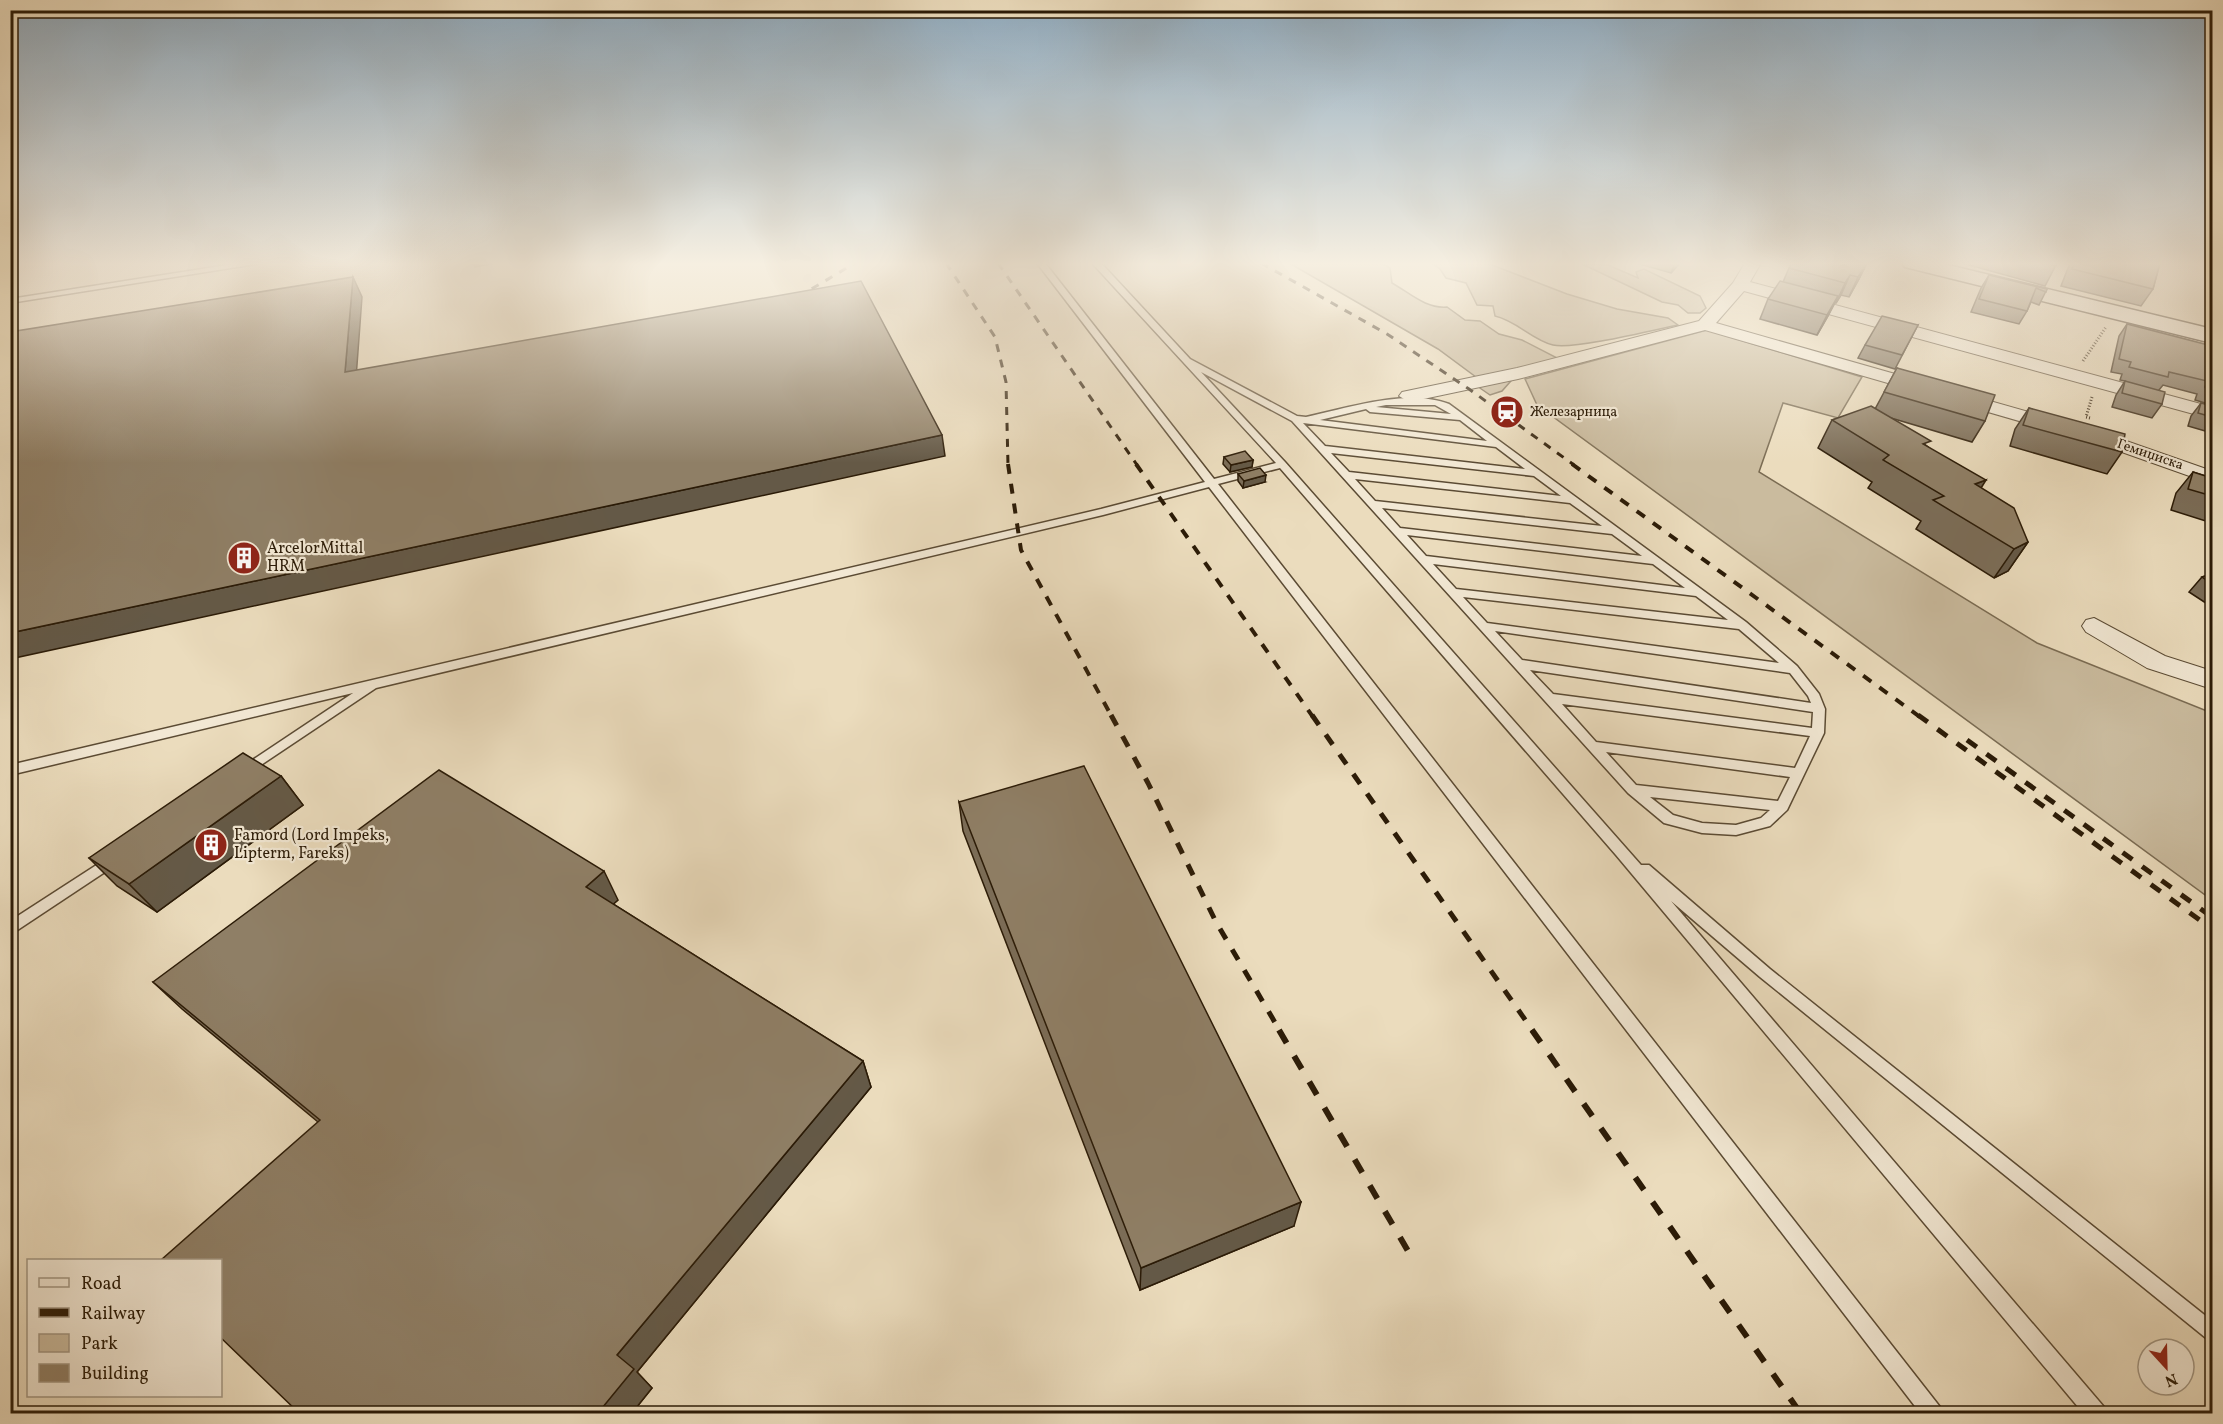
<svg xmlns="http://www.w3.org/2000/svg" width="2223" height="1424" font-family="Vollkorn,serif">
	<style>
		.green { fill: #cabb9e; stroke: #7a6b52; stroke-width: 1.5 }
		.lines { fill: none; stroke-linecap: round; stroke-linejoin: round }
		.lane-casing { stroke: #5b4b34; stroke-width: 3 }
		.street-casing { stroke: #5b4b34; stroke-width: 2 }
		.secondary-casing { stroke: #2b1b07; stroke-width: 3 }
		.path { stroke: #2b1b07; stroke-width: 3; stroke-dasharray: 1 2; stroke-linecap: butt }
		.lane { fill: #f2e8d4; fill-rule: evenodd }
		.street { fill: #f2e8d4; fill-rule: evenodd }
		.secondary { fill: #f2e8d4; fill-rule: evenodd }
		.rail-far3 { stroke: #2b1b07; stroke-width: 3; stroke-dasharray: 8 8; stroke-linecap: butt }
		.rail-far2 { stroke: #2b1b07; stroke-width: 4; stroke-dasharray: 10 10; stroke-linecap: butt }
		.rail-far1 { stroke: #2b1b07; stroke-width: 5; stroke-dasharray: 12 12; stroke-linecap: butt }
		.rail { stroke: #2b1b07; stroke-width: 6; stroke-dasharray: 15 15; stroke-linecap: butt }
		.wall { fill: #7b6d58; stroke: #2b1b07; stroke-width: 1.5 }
		.shaded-wall { fill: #645947; stroke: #2b1b07; stroke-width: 1.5 }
		.building { fill: #8f7f66; stroke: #2b1b07; stroke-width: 1.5 }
		.labels { text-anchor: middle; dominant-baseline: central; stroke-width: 4.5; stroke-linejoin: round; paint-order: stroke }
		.far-poi-label { font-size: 14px; fill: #2b1b07; stroke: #f2e8d4; text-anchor: start }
		.far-street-label { font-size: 14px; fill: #2b1b07; stroke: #f2e8d4 }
		.poi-label { font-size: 16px; fill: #2b1b07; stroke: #f2e8d4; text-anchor: start }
	</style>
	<rect width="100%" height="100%" fill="#ebdcbd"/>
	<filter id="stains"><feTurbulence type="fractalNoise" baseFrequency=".00333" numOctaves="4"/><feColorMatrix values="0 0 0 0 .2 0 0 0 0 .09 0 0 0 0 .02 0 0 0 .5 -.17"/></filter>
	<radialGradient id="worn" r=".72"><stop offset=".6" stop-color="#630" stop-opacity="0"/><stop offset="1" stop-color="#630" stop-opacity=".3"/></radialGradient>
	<!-- green -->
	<g class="green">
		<path d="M1289,263H1382L1390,268L1392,283C1410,293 1426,309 1447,307L1465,320L1480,321L1499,334L1522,340L1563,361L1518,373L1502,391L1490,395L1477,386L1484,383L1438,349Z"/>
		<path d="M1432,263H1487L1567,294L1617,309L1668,318L1678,325C1654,330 1573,350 1553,345C1532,340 1517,321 1495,316L1493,306L1477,305L1466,283L1446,278L1440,269Z"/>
		<polygon points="1580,263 1608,265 1638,278 1636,272 1644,269 1700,296 1706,308 1700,313 1688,313 1678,305 1662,302"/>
		<polygon points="1707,330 1862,377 1838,418 1783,403 1759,472 2037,643 2212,713 2212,900 1537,405 1525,379"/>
	</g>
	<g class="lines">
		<defs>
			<g id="lane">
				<polygon points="240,263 262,263 10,303 10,299"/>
				<path d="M1037,263H1045L1214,479L1276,463L1092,263H1101L1190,359L1297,416L1306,417C1348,408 1408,388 1449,404L1746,622L1797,666L1819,694L1825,709L1824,733L1787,810L1770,826L1736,835L1702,833L1664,823L1628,793L1292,421L1201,372L1285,462L1641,865H1649L1770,969L2212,1321V1341L2206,1338L1760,977L1671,901L2104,1407L2106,1414H2084L1616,855L1280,468L1218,484L1940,1407L1942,1414H1921L1209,487L1103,515L376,688L246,775L242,773L240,770L242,767L353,693L10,775V765L1101,509L1205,482ZM1386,405H1435L1451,414L1376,407ZM1366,409L1370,412L1460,420L1487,441L1320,420ZM1303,423L1496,447L1525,469L1325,446ZM1331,453L1534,476L1561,496L1349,472ZM1355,479L1570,503L1602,526L1375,501ZM1382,508L1612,534L1642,556L1400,528ZM1407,535L1653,564L1685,588L1426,556ZM1433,564L1696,596L1728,620L1456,589ZM1463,597L1739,629L1779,663L1487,623ZM1495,631L1790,673L1808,696L1811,703L1522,660ZM1530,670L1813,712L1812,728L1553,694ZM1562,704L1810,736L1795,768L1596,742ZM1606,752L1790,777L1778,801L1636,785ZM1650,797L1770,810L1761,818L1736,825L1702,823L1673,815Z"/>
				<polygon points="112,855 117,856 119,860 117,864 10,935 10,921"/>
			</g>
			<g id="street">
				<polygon points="1745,263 1761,263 1750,282 2212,407 2212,419 1744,291 1716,323 2064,422 2067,426 2064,430 2050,430 1705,330 1518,379 1409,402 1399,396 1402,392 1517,368 1699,321 1733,283"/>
				<polygon points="2092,429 2212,471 2212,484 2085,439 2082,435 2085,431"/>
				<polygon points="2094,618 2165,656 2212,671 2212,689 2147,668 2086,632 2082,626 2086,620"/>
			</g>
			<polygon id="secondary" points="1902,263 1940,263 2212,329 2212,343 1905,267"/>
		</defs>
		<!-- lane casing -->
		<use href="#lane" class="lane-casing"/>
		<!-- street casing -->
		<use href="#street" class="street-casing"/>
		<!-- secondary casing -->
		<use href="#secondary" class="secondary-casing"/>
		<!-- path -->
		<g class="path">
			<polyline points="2083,361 2106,327"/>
			<polyline points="2090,418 2086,417 2092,397"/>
		</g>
		<!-- lane -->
		<use href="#lane" class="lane"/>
		<!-- street -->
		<use href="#street" class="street"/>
		<!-- secondary -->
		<use href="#secondary" class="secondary"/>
		<!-- rail-far3 -->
		<g class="rail-far3">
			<polyline points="946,263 995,337 1006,382 1008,465"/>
			<polyline points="998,263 1137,465"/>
			<polyline points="1261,263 1387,334 1469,389 1574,465"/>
			<polyline points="798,297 855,263"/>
		</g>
		<!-- rail-far2 -->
		<g class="rail-far2">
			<polyline points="1008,464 1021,550 1112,717"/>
			<polyline points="1136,464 1313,717"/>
			<polyline points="1572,464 1920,717"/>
		</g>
		<!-- rail-far1 -->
		<g class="rail-far1">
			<polyline points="1111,715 1148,783 1216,922 1280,1031"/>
			<polyline points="1312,715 1533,1031"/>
			<polyline points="1918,715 2212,929"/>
			<polyline points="1967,740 2212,917"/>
		</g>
		<!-- rail -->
		<g class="rail">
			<polyline points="1279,1030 1408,1251"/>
			<polyline points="1532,1030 1801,1414"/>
		</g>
	</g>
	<!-- wall -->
	<g class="wall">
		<polygon points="1636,263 1680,263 1671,273"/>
		<polygon points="1867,263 1859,279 1849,297 1841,295 1836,303 1835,303 1828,316 1817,335 1760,319 1768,299 1783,282 1789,268"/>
		<polygon points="1962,263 2057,263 2045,286"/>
		<polygon points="2070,263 2160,263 2153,289 2141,306 2061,286"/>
		<polygon points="1989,275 2047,289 2039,305 2031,302 2027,311 2019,324 1971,312 1981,288"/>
		<polygon points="2127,324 2212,346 2212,405 2195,400 2197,394 2163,385 2159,390 2162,404 2152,418 2112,407 2116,395 2125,381 2120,380 2122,374 2111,372 2119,336"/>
		<polygon points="1918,325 1895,369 1858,358 1865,345"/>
		<polygon points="1897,368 1985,421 1972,442 1891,418 1981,488 2028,542 2008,571 1994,578 1916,529 1921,521 1868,488 1872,482 1818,448 1832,420 1875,409"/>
		<polygon points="2201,403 2212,406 2212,433 2188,426 2191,416"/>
		<polygon points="2029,408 2122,452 2107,474 2010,446 2015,429"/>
		<polygon points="1224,457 1253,460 1252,467 1230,472 1223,464"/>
		<polygon points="2193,472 2212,478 2212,523 2171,510 2176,493"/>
		<polygon points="1238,474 1265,482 1243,488 1238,481"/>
		<polygon points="2212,574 2212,607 2189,592 2202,577"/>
		<polygon points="281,776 303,805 157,912 117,886 89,858"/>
		<polygon points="959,802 1294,1226 1140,1290 963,831"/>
		<polygon points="618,900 613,904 863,1061 871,1087 637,1372 652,1388 632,1413 299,1413 318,1122 182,1009 153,982"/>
	</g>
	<!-- shaded-wall -->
	<g class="shaded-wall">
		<polygon points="473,263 496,263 475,267"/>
		<polygon points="1675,263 1680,263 1671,273"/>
		<polygon points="1867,263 1859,279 1849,297 1858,277"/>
		<polygon points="1850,275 1841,295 1836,303 1845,283"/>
		<polygon points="353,277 362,297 355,392 345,372"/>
		<polygon points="1838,296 1828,316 1817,335 1827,315"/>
		<polygon points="942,435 945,456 10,659 10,633"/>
		<polygon points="1253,460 1252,467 1230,472 1231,465"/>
		<polygon points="1266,475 1265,482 1243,488 1244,481"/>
		<polygon points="1986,480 1968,509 1975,484"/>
		<polygon points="2028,542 2008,571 1994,578 2014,549"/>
		<polygon points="281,776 303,805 157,912 129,884"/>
		<polygon points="604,871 618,900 601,915 586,887"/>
		<polygon points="863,1061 871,1087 637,1372 652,1388 632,1413 598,1413 617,1355"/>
		<polygon points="1301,1202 1294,1226 1140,1290 1141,1268"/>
	</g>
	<!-- building -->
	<g class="building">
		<polygon points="1792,263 1867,263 1858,277 1850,275 1845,283 1789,268"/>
		<polygon points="2045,263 2057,263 2056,266"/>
		<polygon points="2074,263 2160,263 2153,289 2072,269"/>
		<polygon points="1989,275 2047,289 2046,292 2036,288 2027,311 1979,299"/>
		<polygon points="353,277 345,372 861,281 942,435 10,633 10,332"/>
		<polygon points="1780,281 1838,296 1827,315 1768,299"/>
		<polygon points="1882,316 1918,325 1902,355 1865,345"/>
		<polygon points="2127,324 2212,346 2212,389 2205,387 2207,381 2169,372 2168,377 2129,367 2131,362 2119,359"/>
		<polygon points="1897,368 1995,395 1985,421 1884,392"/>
		<polygon points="2125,381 2165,392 2162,404 2122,393"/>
		<polygon points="2201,403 2212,406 2212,417 2198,413"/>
		<polygon points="1871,406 1931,441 1923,444 1986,480 1975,484 2014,508 2028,542 2014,549 1933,500 1944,496 1883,460 1889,455 1832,420"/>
		<polygon points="2029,408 2125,434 2122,452 2023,425"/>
		<polygon points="1245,451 1253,460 1231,465 1224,457"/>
		<polygon points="1260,468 1266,475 1244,481 1238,474"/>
		<polygon points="2193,472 2212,478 2212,496 2188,489"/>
		<polygon points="2212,574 2212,584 2202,577"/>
		<polygon points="243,753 281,776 129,884 89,858"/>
		<polygon points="1084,766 1301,1202 1141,1268 959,802"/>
		<polygon points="439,770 604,871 586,887 863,1061 617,1355 634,1369 598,1413 299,1413 220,1337 220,1260 161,1260 320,1120 153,982"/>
	</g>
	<!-- sky -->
	<linearGradient id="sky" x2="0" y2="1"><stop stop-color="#8faabe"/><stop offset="0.57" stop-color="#f6efe1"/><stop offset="1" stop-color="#f6efe1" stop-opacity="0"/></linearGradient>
	<rect width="2223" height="463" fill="url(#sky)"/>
	<!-- icons -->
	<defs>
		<symbol id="station-disc" viewBox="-11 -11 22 22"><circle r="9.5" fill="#8f2418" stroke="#f2e8d4"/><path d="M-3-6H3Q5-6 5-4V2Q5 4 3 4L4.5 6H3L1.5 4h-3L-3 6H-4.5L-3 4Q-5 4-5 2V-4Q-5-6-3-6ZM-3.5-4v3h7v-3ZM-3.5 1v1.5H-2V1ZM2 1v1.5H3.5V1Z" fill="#fff"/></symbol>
		<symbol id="building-disc" viewBox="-11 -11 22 22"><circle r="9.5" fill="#8f2418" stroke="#f2e8d4"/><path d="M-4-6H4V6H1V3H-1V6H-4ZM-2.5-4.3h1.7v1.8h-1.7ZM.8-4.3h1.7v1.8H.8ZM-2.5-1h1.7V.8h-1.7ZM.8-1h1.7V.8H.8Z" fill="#fff"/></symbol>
	</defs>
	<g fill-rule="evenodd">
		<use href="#station-disc" x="1488" y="393" width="38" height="38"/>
		<use href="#building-disc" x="225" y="539" width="38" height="38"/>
		<use href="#building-disc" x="192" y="826" width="38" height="38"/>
	</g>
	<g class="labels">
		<!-- far-poi labels -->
		<g class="far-poi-label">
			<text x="1530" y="412">Железарница</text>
		</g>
		<!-- far-street labels -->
		<g class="far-street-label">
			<text transform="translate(2150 455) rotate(19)">Гемиџиска</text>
		</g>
		<!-- poi labels -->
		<g class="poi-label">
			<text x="267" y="549">ArcelorMittal<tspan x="267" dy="18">HRM</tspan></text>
			<text x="234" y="836">Famord (Lord Impeks,<tspan x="234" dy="18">Lipterm, Fareks)</tspan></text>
		</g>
	</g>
	<!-- margin -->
	<rect width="2223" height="1424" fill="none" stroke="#ebdcbd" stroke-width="36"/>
	<rect x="12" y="12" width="2199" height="1400" fill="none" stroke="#2b1b07" stroke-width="3"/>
	<rect x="18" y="18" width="2187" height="1388" fill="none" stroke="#2b1b07" stroke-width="1.5"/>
	<!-- legend -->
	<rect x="27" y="1259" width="195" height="138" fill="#f2e8d4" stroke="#a29682" stroke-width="1.5"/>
	<rect x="39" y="1278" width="30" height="9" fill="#f2e8d4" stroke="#a29682" stroke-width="1.5"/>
	<text x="81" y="1289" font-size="18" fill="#2b1b07">Road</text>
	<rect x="39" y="1308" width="30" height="9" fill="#2b1b07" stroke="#a29682" stroke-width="1.5"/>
	<text x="81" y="1319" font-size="18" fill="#2b1b07">Railway</text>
	<rect x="39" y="1334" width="30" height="18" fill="#cabb9e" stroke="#a29682" stroke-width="1.5"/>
	<text x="81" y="1349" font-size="18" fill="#2b1b07">Park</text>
	<rect x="39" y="1364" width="30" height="18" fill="#8f7f66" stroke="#a29682" stroke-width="1.5"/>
	<text x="81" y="1379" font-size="18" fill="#2b1b07">Building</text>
	<!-- north arrow -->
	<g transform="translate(2166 1367) rotate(158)"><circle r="28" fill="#f2e8d4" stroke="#a29682" stroke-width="1.5"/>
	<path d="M0-4.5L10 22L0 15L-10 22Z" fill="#8f2418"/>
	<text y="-9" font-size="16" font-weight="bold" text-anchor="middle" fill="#2b1b07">N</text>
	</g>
	<rect width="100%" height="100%" filter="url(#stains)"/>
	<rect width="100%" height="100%" fill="url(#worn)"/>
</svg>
